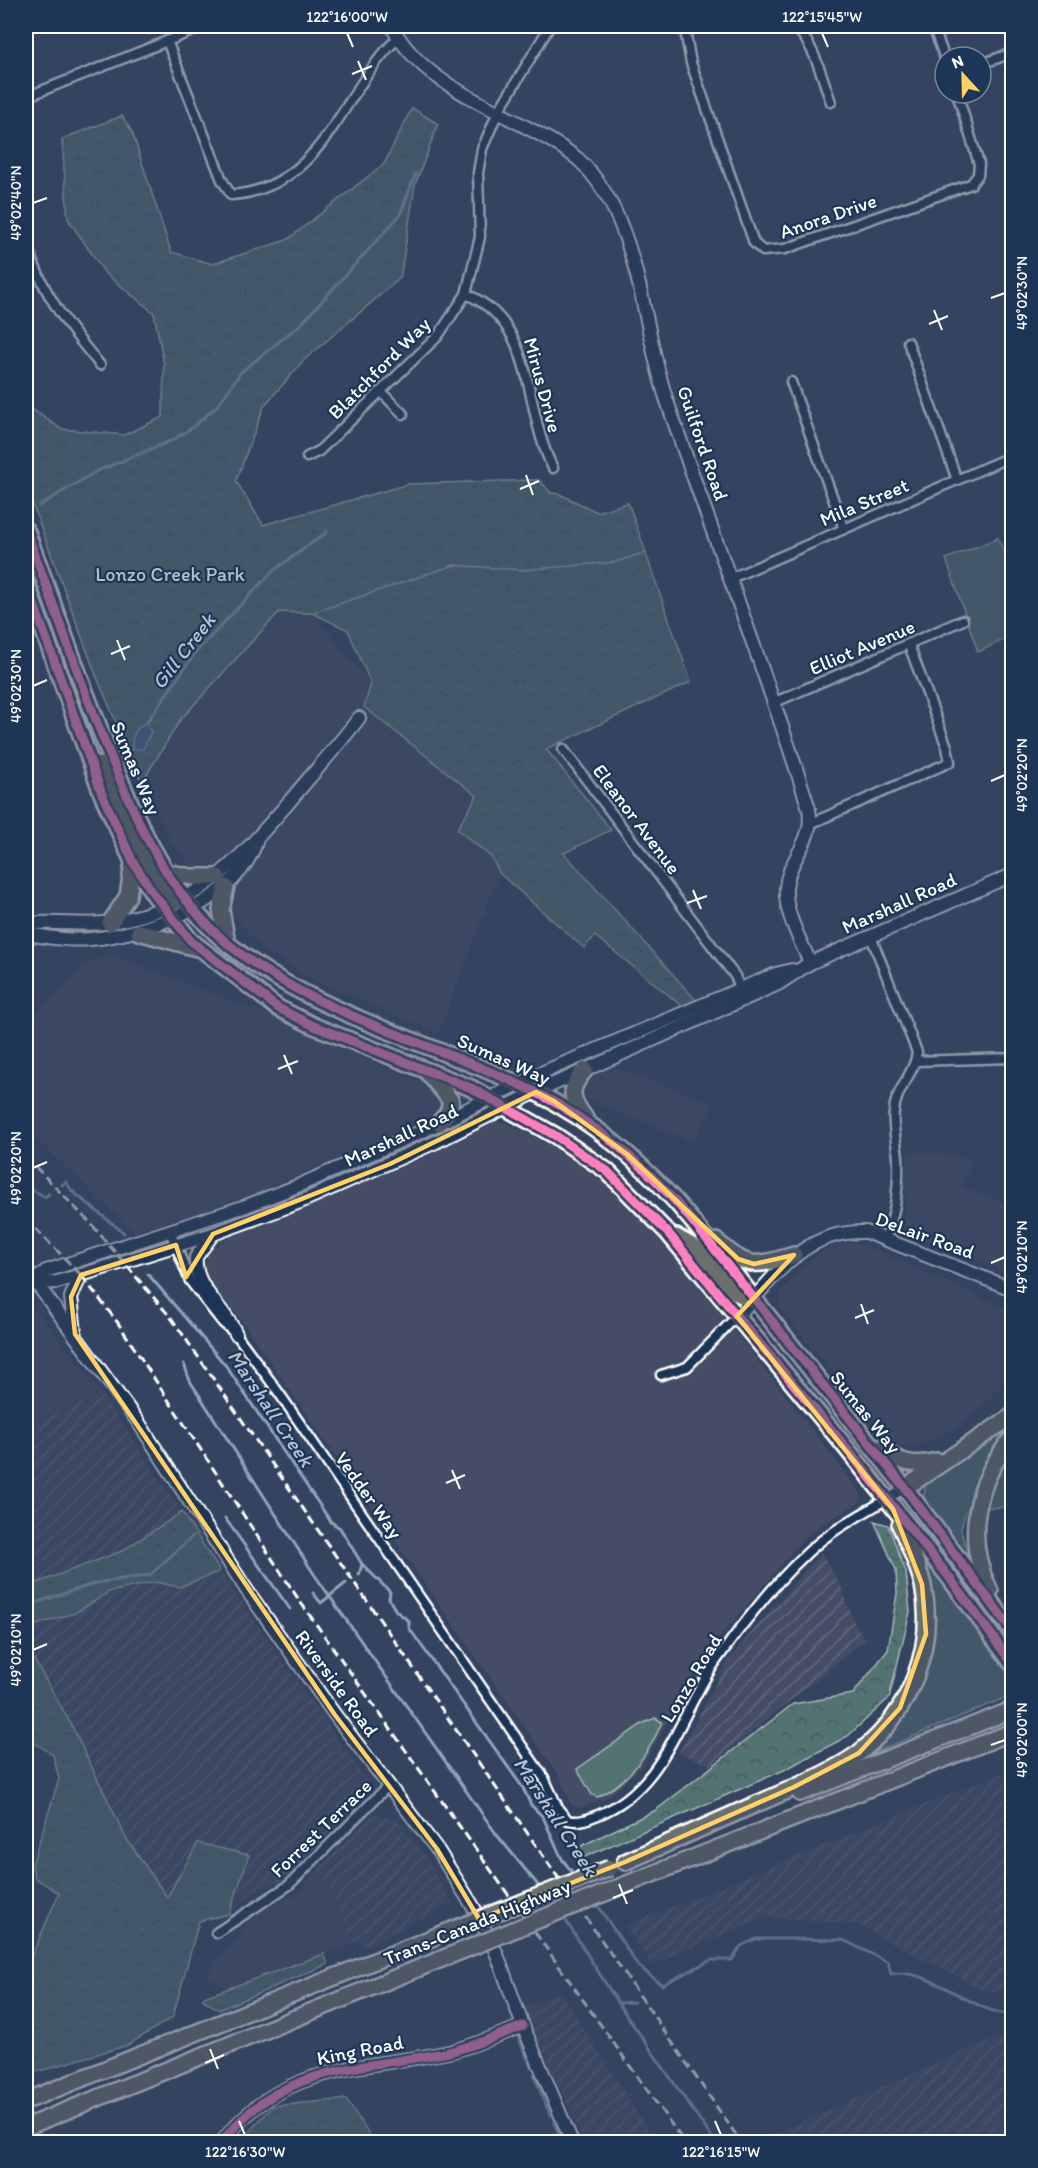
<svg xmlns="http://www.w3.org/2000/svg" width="1038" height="2168" font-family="Itim,sans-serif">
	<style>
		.built { fill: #444d66 }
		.industrial { fill: url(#industrial-furrows) }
		.grass { fill: #527272; stroke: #a8b8b8; stroke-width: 1.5 }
		.forest { fill: url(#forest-crowns); stroke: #a8b8b8; stroke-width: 1.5 }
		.park { fill: url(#park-tufts); stroke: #a8b8b8; stroke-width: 1.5 }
		.water { fill: #45678c; stroke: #8fa4ba; stroke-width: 1.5 }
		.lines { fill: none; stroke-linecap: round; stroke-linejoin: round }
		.stream { stroke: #8fa4ba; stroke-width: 3 }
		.street-casing { stroke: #fff; stroke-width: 13 }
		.secondary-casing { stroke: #fff; stroke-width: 16 }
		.highway-casing { stroke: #fff; stroke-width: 20 }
		.street { stroke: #1d3557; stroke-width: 8 }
		.secondary { stroke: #1d3557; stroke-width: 12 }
		.highway { stroke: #6b706d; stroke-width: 15 }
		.rail { stroke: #fff; stroke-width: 3; stroke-dasharray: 9 4.5; stroke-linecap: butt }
		.highway-bridge-casing { stroke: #fff; stroke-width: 20; stroke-linecap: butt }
		.highway-bridge { stroke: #6b706d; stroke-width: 15 }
		.cycleway-casing { stroke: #1d3557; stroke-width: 13 }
		.cycleway { stroke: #ff80c0; stroke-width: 9 }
		.marked { fill: none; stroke: #ffd166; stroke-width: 4.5; stroke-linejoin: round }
		.ticks { fill: none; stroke: #fff; stroke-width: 2 }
		.labels { text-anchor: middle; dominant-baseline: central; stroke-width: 4.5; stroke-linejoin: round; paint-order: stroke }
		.street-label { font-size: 20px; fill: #fff; stroke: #1d3557 }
		.park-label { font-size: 20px; fill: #b1c0c0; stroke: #1d3557 }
		.water-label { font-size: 21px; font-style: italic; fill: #b5c2d1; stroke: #1d3557 }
		.neatline { fill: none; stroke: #fff; stroke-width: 2 }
		.ticks-label { font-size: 15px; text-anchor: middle; fill: #fff }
	</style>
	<defs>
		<pattern id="industrial-furrows" width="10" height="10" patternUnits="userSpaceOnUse" patternTransform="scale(1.5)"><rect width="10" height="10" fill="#444d66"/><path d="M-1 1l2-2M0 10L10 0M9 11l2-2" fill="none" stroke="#60687d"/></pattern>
		<pattern id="forest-crowns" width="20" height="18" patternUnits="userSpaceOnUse" patternTransform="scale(1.5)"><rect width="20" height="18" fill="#527272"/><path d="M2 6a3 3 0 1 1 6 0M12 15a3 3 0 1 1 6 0" fill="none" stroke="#4e5959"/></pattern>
		<pattern id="park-tufts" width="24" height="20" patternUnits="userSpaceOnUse" patternTransform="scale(1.5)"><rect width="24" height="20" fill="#527272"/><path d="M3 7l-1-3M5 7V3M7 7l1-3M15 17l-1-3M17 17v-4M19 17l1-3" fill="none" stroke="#4e5959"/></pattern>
	</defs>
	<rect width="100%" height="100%" fill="#344360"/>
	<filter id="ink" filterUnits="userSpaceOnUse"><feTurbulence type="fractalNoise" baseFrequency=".0167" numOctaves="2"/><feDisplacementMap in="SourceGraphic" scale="12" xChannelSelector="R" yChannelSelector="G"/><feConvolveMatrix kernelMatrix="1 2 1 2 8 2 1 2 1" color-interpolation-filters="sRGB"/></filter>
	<g filter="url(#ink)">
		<!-- built -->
		<g class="built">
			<polygon points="279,612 312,613 371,684 364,707 517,828 438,1034 309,977 261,948 171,842 142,782 180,720"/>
			<polygon points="108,954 295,1025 346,1051 434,1087 441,1094 443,1103 439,1111 409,1128 261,1191 135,1233 26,1129 26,1024 83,966"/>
			<polygon points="615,1067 714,1104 693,1142 582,1097 582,1086 589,1078"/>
			<polygon points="496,1122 507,1123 563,1152 625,1199 668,1247 810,1427 860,1492 861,1497 860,1502 816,1528 799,1544 711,1647 642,1766 609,1797 578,1808 571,1805 559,1776 241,1320 208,1281 204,1270 206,1260 213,1248 227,1239 424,1158"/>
			<polygon points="907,1151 953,1155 972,1161 962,1187 1012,1206 1012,1223 1009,1232 1012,1234 1012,1275 904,1231"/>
			<polygon points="847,1243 862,1244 1012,1311 1012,1373 971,1419 925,1443 896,1448 781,1310 779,1300 781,1291 811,1259 831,1246"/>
			<polygon points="26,1308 37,1311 102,1394 34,1421 26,1399"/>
			<polygon points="319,1869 354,1944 226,1988 206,1976 221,1953 237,1942 245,1924 260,1910 296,1895"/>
		</g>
		<!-- industrial -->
		<g class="industrial">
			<polygon points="102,1394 182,1512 122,1551 26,1587 26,1424"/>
			<polygon points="821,1552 841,1586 855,1625 866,1639 710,1766 679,1752 729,1659"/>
			<polygon points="220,1571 367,1781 366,1796 283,1880 253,1892 234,1910 168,1898 126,1838 71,1724 31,1654 26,1651 26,1628 75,1613 109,1592 155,1582 180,1587"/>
			<polygon points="1012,1769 1012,1994 982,1990 856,1924 765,1917 652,1965 624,1926"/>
			<polygon points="374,1814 396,1818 426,1857 452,1903 370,1945 362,1945 360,1941 354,1944 319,1869"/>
			<polygon points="561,1992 656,2142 584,2142 524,2008"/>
			<polygon points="1009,2036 1012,2036 1012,2142 768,2142 765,2138 976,2046"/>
		</g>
		<!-- grass -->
		<g class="grass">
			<polygon points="998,538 1012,572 1012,636 978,652 946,559"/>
			<polygon points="1003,1430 1012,1430 1012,1507 982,1508 965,1512 961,1530 968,1556 924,1498 925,1485"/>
			<path d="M927,1563L1012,1678V1695L866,1756C878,1743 894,1731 905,1716C938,1673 931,1614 927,1563Z"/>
			<path d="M655,1718L662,1722C649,1753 629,1782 598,1797L592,1795L577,1769L642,1724Z"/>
		</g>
		<!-- forest -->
		<g class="forest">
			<polygon points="412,108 438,124 415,185 400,278 304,360 264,406 236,481 263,525 409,484 539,480 551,493 559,494 597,512 628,503 691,682 546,749 611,830 564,853 696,1000 682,1006 595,936 584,948 500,874 491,857 457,829 477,796 364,707 371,684 348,630 312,613 279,612 180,720 142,782 96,675 26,487 26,405 61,429 124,435 163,417 164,364 154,313 105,273 68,219 62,139 122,116 132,132 171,252 212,264 287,240 384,164"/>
			<polygon points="182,1512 220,1571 180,1587 155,1582 109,1592 75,1613 26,1628 26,1587 122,1551"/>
			<polygon points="874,1521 888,1525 906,1572 910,1612 889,1698 848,1736 784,1770 578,1860 577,1848 656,1810 793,1704 853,1694 888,1650 897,1593 896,1570"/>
			<polygon points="26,1651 31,1654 71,1724 126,1838 167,1897 198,1843 249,1855 229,1914 199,1921 173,2017 128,2045 26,2075 26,1969 59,1893 35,1878 32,1865 59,1779 53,1755 26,1737"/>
			<polygon points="324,1954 328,1964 219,2010 203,2000 204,1997"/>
			<polygon points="346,2099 374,2142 242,2142 254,2126 273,2106"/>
		</g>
		<!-- park -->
		<polygon class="park" points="412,108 438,124 415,185 400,278 304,360 264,406 236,481 263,525 409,484 539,480 551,493 559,494 597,512 628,503 646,552 616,562 522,570 454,565 312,613 279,612 180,720 142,782 96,675 26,487 26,405 61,429 124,435 163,417 164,364 154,313 105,273 68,219 62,139 122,116 132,132 171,252 212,264 287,240 384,164"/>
		<!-- water -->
		<path class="water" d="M147,722L151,732L143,749H132C132,735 134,729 147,722Z"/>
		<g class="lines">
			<!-- stream -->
			<g class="stream">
				<polyline points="39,506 95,472 173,440 193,427 218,405 241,372 301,324 400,215 416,173"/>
				<polyline points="147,722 196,652 273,571 327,532"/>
				<polyline points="62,1185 66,1182 72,1191 124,1233"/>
				<polyline points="26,1186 45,1197 49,1194"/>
				<polyline points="148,1274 226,1366 331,1522 340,1528 362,1564 390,1592 389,1599 396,1611 409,1621 409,1628 523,1788 531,1805 543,1817 562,1859 576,1877"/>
				<polyline points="184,1364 190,1381 314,1574 497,1835 542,1890"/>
				<polyline points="225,1518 290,1609"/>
				<polyline points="359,1575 362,1564"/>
				<polyline points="313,1593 321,1603 346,1583"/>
				<polyline points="26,1606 96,1583 150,1575 193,1536"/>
				<path d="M595,1901L638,1966L662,1985L711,1960H732L741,1946L756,1939H795L843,1940L888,1962L891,1974C930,1966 972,2014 1012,2014"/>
				<polyline points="563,1916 618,2003 634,2002"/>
				<polyline points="618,2003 715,2142"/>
				<polyline points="517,2034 531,2067"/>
				<polyline points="534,2075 550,2115"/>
				<polyline points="554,2123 562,2142"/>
			</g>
			<defs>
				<g id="street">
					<polyline points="691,26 686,36 691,63 754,243 763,251 785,249 971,184 978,175 979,164 957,93"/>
					<path d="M794,26C815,45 821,75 831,102"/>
					<polyline points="933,26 945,59"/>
					<path d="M167,41L222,180L231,195C325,188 341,91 398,38"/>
					<polyline points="981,64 1012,53"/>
					<polyline points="26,97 205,26"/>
					<path d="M26,243C43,294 66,324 100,365"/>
					<path d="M466,294C538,324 522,409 553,468"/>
					<polyline points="908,342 957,480"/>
					<polyline points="791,382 844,529"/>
					<polyline points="382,393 403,414"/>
					<polyline points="307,457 319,451 438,336 466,294 480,237 478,173 482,149 498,112 550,26"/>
					<polyline points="729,579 1012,456"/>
					<polyline points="773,703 963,620"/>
					<polyline points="563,749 735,976 742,993"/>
					<polyline points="812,823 950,762 947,747 909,645"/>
					<path d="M871,937L917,1052C915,1074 895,1089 894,1112C892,1127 897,1143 898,1158C899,1186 896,1213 885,1239"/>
					<polyline points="916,1061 1012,1058"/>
					<path d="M170,1231L190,1281L223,1323L236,1334L279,1393L544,1778L559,1810L568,1820C579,1823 588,1819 598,1815C667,1787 679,1712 719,1657C744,1622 776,1582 807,1553C835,1526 873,1509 905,1488"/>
					<polyline points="661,1375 687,1367 737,1316"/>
					<polyline points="216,1933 289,1885 388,1786"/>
				</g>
				<g id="secondary">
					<path d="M392,26C426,94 521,114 578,159C640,217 641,322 666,398C712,535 766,670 809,809C815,842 788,858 786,888C784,912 801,941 810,963"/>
					<path d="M26,924C54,920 84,927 112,922C198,908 235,864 289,802C312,774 337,747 359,718"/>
					<path d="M26,934C46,937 69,941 90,939C147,934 237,902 256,842"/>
					<path d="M213,1234L196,1257C193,1288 225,1307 236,1334"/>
					<polyline points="26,1269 139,1423 246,1589 335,1715 437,1849 474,1908 496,1952 523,2026 572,2142"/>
					<polyline points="34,1282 46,1271 246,1206 295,1187 423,1131 541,1073 776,974 792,970"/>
					<polyline points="26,1284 57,1282 81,1275 213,1234 300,1202 436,1142 536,1092 778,984 810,963 1012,875"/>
					<path d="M737,1316C778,1275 802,1230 866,1232L1012,1289"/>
					<polyline points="75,1333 71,1297 81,1275"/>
					<path d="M222,2142C281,2063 361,2070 449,2052C474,2046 498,2035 523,2026"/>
				</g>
				<g id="highway">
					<path d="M26,530C52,600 76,671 104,740C129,803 155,867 201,918C280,1006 428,1039 533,1091C595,1121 650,1169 693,1222L905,1488L1012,1630"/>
					<polyline points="26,582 102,794 133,862 153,893 191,941 278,1008 314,1026 471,1088 556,1136 607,1171 668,1233 840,1440 949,1577 1012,1663"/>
					<path d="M101,765C122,812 141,862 176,901"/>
					<polyline points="166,872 192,877 218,877"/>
					<polyline points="226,887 221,910 227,943"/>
					<polyline points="110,923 128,896 133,862"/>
					<polyline points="139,932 197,948"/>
					<path d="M585,1070C568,1089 570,1098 585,1118"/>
					<polyline points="428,1073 451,1101 448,1113 439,1123"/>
					<polyline points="676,1237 697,1249 733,1291 750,1299"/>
					<path d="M716,1241C749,1269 753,1267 794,1255"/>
					<path d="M879,1448C900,1463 913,1467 937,1461"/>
					<polyline points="905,1488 1012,1416"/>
					<path d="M990,1591C963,1538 976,1482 1012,1438"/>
					<polyline points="800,1793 1012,1710"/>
					<path d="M625,1862C668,1843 711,1824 754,1805C784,1792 836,1771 860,1752C910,1713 936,1647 923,1585C918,1565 909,1545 900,1525"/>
					<polyline points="622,1886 1012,1732"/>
					<polyline points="26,2101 439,1935"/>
					<polyline points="26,2127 444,1958"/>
				</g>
			</defs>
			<!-- street casing -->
			<use href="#street" class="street-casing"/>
			<!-- secondary casing -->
			<use href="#secondary" class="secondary-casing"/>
			<!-- highway casing -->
			<use href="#highway" class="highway-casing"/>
			<!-- street -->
			<use href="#street" class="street"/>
			<!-- secondary -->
			<use href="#secondary" class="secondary"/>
			<!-- highway -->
			<use href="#highway" class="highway"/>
			<!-- rail -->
			<g class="rail">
				<polyline points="26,1157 93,1226 172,1319 741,2142"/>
				<polyline points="26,1219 81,1275 118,1323 301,1603 684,2142"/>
			</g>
			<defs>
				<g id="highway-bridge">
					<polyline points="439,1935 610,1868"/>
					<polyline points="444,1958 622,1886"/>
				</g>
			</defs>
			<!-- highway-bridge casing -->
			<use href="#highway-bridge" class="highway-bridge-casing"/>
			<!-- highway-bridge -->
			<use href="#highway-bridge" class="highway-bridge"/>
			<defs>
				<g id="cycleway">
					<path d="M26,530C52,600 76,671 104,740C129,803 155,867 201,918C280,1006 428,1039 533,1091C595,1121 650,1169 693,1222L905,1488L1012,1630"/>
					<polyline points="26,582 102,794 133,862 153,893 191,941 278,1008 314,1026 471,1088 556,1136 607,1171 668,1233 840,1440 949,1577 1012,1663"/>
					<path d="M222,2142C281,2063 361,2070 449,2052C474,2046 498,2035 523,2026"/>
				</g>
			</defs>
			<!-- cycleway casing -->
			<use href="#cycleway" class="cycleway-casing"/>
			<!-- cycleway -->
			<use href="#cycleway" class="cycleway"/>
		</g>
	</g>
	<!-- marked area -->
	<path d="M0 0H1038V2168H0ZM536,1092L554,1101L627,1154L738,1259L754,1264L794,1255L737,1316L893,1509L922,1584L926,1634L900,1708L859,1753L794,1787L625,1862L479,1919L437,1849L335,1715L75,1334L71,1297L81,1275L176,1245L186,1277L213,1234L390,1164Z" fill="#344360" fill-opacity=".55" fill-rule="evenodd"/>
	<path class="marked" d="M536,1092L554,1101L627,1154L738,1259L754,1264L794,1255L737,1316L893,1509L922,1584L926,1634L900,1708L859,1753L794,1787L625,1862L479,1919L437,1849L335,1715L75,1334L71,1297L81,1275L176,1245L186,1277L213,1234L390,1164Z"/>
	<!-- ticks -->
	<path class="ticks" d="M347,33L353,47M822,33L828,47M358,61L366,80M352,74L372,66M33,203L47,198M991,298L1005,293M934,310L942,330M929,324L948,316M526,475L533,495M520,489L539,481M117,640L125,660M111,654L130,646M33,686L47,680M991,781L1005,775M693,890L701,909M687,903L707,896M284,1055L292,1074M278,1069L298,1061M33,1168L47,1162M991,1263L1005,1257M861,1304L868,1324M855,1318L874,1310M452,1470L460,1489M446,1483L465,1475M33,1650L47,1644M991,1745L1005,1740M619,1884L627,1904M613,1898L633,1890M210,2049L218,2069M205,2063L224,2055M239,2121L245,2135M715,2121L721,2135"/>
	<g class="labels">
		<!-- street labels -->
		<g class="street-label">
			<text transform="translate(828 216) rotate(-19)">Anora Drive</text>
			<text transform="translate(379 368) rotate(-45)">Blatchford Way</text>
			<text transform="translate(543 385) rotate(75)">Mirus Drive</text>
			<text transform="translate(703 443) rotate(71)">Guilford Road</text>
			<text transform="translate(864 502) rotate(-23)">Mila Street</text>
			<text transform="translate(862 647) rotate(-23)">Elliot Avenue</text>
			<text transform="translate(136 768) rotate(67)">Sumas Way</text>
			<text transform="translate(637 819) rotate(53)">Eleanor Avenue</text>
			<text transform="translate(899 903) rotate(-24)">Marshall Road</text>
			<text transform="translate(504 1059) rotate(24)">Sumas Way</text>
			<text transform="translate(401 1135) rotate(-25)">Marshall Road</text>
			<text transform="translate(925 1235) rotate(20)">DeLair Road</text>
			<text transform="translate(866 1412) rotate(51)">Sumas Way</text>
			<text transform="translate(369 1495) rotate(55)">Vedder Way</text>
			<text transform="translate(691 1678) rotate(-59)">Lonzo Road</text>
			<text transform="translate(337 1683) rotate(54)">Riverside Road</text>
			<text transform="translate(321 1828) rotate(-44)">Forrest Terrace</text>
			<text transform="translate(477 1922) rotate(-22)">Trans-Canada Highway</text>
			<text transform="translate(360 2050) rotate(-11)">King Road</text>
		</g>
		<!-- park labels -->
		<g class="park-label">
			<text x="170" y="574">Lonzo Creek Park</text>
		</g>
		<!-- water labels -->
		<g class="water-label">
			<text transform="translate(183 651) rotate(-52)">Gill Creek</text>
			<text transform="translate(271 1408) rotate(56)">Marshall Creek</text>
			<text transform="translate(556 1816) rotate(57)">Marshall Creek</text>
		</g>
	</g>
	<!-- margin -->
	<rect width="1038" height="2168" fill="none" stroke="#1d3557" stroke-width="66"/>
	<!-- north arrow -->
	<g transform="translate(963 75) rotate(338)"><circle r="28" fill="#1d3557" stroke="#77869a" stroke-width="1.5"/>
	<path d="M0-4.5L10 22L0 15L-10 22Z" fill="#ffd166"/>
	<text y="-9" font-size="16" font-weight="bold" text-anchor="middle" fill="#ffffff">N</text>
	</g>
	<rect x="33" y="33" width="972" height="2102" class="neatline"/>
	<g class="ticks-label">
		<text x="347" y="22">122°16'00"W</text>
		<text x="822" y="22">122°15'45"W</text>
		<text transform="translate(16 203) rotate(-90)" y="5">49°02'40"N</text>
		<text transform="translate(1022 293) rotate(-90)" y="5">49°02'30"N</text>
		<text transform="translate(16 686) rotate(-90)" y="5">49°02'30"N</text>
		<text transform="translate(1022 775) rotate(-90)" y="5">49°02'20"N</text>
		<text transform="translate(16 1168) rotate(-90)" y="5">49°02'20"N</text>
		<text transform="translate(1022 1257) rotate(-90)" y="5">49°02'10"N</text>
		<text transform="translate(16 1650) rotate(-90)" y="5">49°02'10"N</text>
		<text transform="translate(1022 1740) rotate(-90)" y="5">49°02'00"N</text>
		<text x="245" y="2157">122°16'30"W</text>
		<text x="721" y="2157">122°16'15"W</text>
	</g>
</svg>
